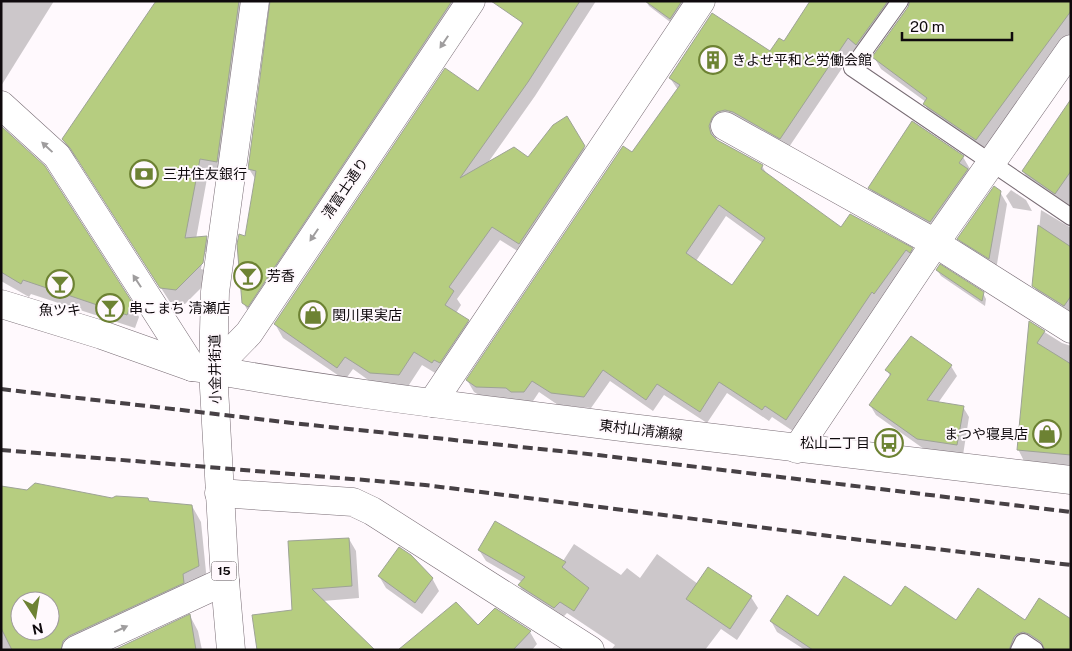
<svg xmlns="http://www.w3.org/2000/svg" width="1072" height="651" font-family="'Public Sans','Noto Sans JP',sans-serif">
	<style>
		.shadow { fill: #0003; fill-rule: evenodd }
		.building { fill: #b6cd80; stroke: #9ea396; fill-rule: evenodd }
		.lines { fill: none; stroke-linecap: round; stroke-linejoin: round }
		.service-casing { stroke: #786c74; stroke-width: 18 }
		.minor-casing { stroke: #786c74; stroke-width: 29 }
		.secondary-casing { stroke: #786c74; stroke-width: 29 }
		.primary-casing { stroke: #786c74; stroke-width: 29 }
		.service { stroke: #fff; stroke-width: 16 }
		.minor { stroke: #fff; stroke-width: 28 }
		.secondary { stroke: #fff; stroke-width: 28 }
		.primary { stroke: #fff; stroke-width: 28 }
		.rail { stroke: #474145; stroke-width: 4; stroke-dasharray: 10 5; stroke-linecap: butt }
		.oneway { fill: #9f9d9e }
		.labels { text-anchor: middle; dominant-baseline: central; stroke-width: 4; stroke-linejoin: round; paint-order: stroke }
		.shield { fill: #fff9fd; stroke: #575255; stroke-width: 1 }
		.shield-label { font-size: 12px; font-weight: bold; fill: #0f0a0d }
		.poi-label { font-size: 14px; fill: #0f0a0d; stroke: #fff9fd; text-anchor: start }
		.street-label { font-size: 14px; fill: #0f0a0d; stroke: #fff9fd }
	</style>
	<rect width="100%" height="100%" fill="#fff9fd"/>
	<!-- shadow -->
	<g class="shadow">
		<polygon points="1,1 54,1 1,86"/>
		<path d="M158,1H257L225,176L208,173L196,239L206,238L215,252L211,278L185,304L170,302L80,162L71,154L63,139ZM204,252H206L204,270L201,269Z"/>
		<polygon points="270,1 469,1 251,317 243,302 246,237 256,180 249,169"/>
		<polygon points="531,1 596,1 535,96 487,164 529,159 567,118 592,161 527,257 500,240 457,299 461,305 456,313 468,321 476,334 440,376 422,365 407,388 378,387 353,369 345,380 283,338 275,324 479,92 523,26 519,19"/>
		<polygon points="646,1 685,1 674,25 649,6"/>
		<path d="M812,1H1071V32L983,151L931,116L925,104L926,102L881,69L874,57L911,3H908L898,7L864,56L855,49L787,150L718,130L716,140L762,166L768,176L841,229L912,249L919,261L793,431L772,417L769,421L727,393L707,423L664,395L653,411L610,381L591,408L558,405L539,392L531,404L484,398L474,392L467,380L678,90L670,78L770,53L784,43ZM726,216L763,243L733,287L696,261Z"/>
		<polygon points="1071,101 1071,211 1030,183 1023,171"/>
		<polygon points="1,128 131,302 139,317 135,328 31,294 29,297 1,281"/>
		<polygon points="963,157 970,169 968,172 974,182 937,234 877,200 870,188"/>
		<polygon points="1011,190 1026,200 1032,211 1013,208 1006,196"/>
		<polygon points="1000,192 1007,204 996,270 966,251 959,239"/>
		<polygon points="1041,210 1071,228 1071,317 1040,297 1034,286"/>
		<polygon points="937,270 983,293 986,299 985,306 941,276"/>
		<polygon points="1030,323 1062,343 1071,346 1071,466 1024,461 1018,449"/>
		<polygon points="951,366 957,376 938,403 963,407 969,417 963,455 924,449 876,415 870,405 890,376 887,370"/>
		<path d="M1,487L27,491L192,506L201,522L207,582L81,650H1ZM20,601H50V631H20Z"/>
		<polygon points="349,539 356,551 359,598 323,601 294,611"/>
		<polygon points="574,544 621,575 627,568 640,578 657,554 698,584 751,597 758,608 737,640 721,629 705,650 611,650 615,645 567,613 561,619 526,597 519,585 522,582 486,561 479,550 563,561"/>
		<polygon points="379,576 432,578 439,591 422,614 386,588"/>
		<polygon points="891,608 957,622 1025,622 1071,650 1043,650 1035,644 1020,650 805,650 777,632 771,621 818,618"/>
		<polygon points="495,610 530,632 537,644 532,650 400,650 478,627"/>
		<polygon points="190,616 198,631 202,650 117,650"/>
	</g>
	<!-- building -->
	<g class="building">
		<polygon points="156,1 239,1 217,162 200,159 185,238 207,236 203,263 176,290 160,288 70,148 62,139"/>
		<polygon points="270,1 452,1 248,307 242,303 237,244 239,234 245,236 256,171 248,169"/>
		<polygon points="491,1 580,1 528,82 460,178 514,147 528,157 553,125 567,116 585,146 519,244 492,227 449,287 454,291 445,305 469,320 440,363 434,360 432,363 414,352 399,375 370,373 345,357 337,368 274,324 445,68 478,91 523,23"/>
		<polygon points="645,1 682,1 670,19"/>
		<path d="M810,1H888L856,45L848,38L780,139L733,112L725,110L717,112L712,118L709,126L711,134L717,140L763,165L761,169L841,227L850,214L913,248L910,253L906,250L874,294L872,292L786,420L765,406L762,410L719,382L700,412L657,384L646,400L603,370L584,397L551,393L532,381L524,392H511L506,388L476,387L466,380L623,146L632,152L680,85L669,78L712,13L770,51L779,38L784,41ZM719,205L765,238L732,285L686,253Z"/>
		<polygon points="910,1 1071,1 1071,11 976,140 923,104 927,98 872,57 908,7"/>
		<polygon points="1071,99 1071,171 1055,194 1022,171"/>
		<polygon points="912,121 964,156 959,163 968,169 930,222 868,188"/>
		<polygon points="1,126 45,166 132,302 127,315 23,280 21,284 1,272"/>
		<polygon points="994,186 1001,191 989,259 957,239"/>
		<polygon points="1038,225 1071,247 1071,296 1064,306 1032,286"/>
		<polygon points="940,264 984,292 982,301 936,270"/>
		<polygon points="1029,321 1045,331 1037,343 1071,364 1071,455 1017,450"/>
		<polygon points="911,336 952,365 927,400 964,406 957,445 917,439 869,405 891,374 885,370"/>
		<path d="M35,483L112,498L116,496L148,498L149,501L192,505L199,566L183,574L184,583L69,636L63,641L61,650H12L1,628V486L27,490ZM20,601H50V631H20Z"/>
		<polygon points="495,521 566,562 562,567 589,588 574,611 560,602 554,608 518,585 525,577 478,550"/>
		<polygon points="349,538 352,586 312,589 375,650 257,650 252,615 292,610 288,541"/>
		<polygon points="399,547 411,555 433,578 415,603 378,576"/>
		<polygon points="708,567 752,596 730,629 686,599"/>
		<polygon points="844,576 891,606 905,586 956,620 978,588 1025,620 1039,598 1071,619 1071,650 1045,650 1041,642 1029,634 1023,632 1017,634 1014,637 1009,650 813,650 770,621 787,595 818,616"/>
		<polygon points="456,602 478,625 495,608 531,631 513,650 398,650"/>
		<polygon points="190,614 196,650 114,650"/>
	</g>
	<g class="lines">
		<defs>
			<g id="service">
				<polyline points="900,1 852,68 1071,217"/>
				<polyline points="1019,650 1023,642 1035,650"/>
			</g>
			<g id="minor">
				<polyline points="1,105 57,156 192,367"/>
				<polyline points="725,126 935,243 1071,329"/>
				<polyline points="1,304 102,335 192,367 213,370 249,333 471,1"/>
				<polyline points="432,403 701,1"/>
				<polyline points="797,449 935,243 1071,49"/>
				<polyline points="219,493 353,502 372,511 590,650"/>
				<polyline points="76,650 225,581"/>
			</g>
			<path id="secondary" d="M213,370C330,391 448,405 566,420C734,441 902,461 1071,480"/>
			<polyline id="primary" points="231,650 225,581 213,370 215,292 255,1"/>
		</defs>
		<!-- service casing -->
		<use href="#service" class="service-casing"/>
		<!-- minor casing -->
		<use href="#minor" class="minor-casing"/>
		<!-- secondary casing -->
		<use href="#secondary" class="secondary-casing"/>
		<!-- primary casing -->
		<use href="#primary" class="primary-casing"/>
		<!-- service -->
		<use href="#service" class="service"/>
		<!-- minor -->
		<use href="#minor" class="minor"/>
		<!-- secondary -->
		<use href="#secondary" class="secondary"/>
		<!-- primary -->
		<use href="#primary" class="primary"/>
		<!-- rail -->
		<g class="rail">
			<polyline points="1,389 301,424 598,455 1071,512"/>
			<polyline points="1,450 425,485 861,540 1071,565"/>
		</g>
	</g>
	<!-- one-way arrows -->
	<defs><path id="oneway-solid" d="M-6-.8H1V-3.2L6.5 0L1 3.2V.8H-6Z" transform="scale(1.25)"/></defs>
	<g class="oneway">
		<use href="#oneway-solid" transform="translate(444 42) rotate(124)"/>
		<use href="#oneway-solid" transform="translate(47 147) rotate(-137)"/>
		<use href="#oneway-solid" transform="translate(314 235) rotate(124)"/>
		<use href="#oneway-solid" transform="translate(137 281) rotate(-123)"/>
		<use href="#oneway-solid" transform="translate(121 629) rotate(-25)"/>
	</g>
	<!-- icons -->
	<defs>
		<symbol id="building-ring" viewBox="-11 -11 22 22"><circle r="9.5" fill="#fff9fd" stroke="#6d8233" stroke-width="1.5"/><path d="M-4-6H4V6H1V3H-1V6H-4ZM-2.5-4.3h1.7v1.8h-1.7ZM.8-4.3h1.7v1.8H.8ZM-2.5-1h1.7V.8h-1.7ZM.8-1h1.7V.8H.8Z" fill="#6d8233"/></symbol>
		<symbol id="bank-ring" viewBox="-11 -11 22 22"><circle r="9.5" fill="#fff9fd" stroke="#6d8233" stroke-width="1.5"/><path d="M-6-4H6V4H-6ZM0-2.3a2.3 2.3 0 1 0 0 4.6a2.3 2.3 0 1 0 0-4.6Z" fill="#6d8233"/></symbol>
		<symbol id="bar-ring" viewBox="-11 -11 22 22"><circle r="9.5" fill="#fff9fd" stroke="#6d8233" stroke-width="1.5"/><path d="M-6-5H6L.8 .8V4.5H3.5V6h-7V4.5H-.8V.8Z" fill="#6d8233"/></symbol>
		<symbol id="shop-ring" viewBox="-11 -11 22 22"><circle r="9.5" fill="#fff9fd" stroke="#6d8233" stroke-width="1.5"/><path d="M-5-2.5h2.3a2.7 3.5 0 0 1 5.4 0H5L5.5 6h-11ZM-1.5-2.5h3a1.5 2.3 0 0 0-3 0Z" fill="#6d8233"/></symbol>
		<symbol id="bus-ring" viewBox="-11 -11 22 22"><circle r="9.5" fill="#fff9fd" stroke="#6d8233" stroke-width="1.5"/><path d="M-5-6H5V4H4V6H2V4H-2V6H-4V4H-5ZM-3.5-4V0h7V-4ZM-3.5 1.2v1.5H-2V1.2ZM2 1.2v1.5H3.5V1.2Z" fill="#6d8233"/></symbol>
	</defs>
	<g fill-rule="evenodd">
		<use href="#building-ring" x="697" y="44" width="32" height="32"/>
		<use href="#bank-ring" x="128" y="158" width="32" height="32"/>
		<use href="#bar-ring" x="232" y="260" width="32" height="32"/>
		<use href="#bar-ring" x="44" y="268" width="32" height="32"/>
		<use href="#bar-ring" x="94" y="292" width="32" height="32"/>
		<use href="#shop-ring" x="297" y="299" width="32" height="32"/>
		<use href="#shop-ring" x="1031" y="418" width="32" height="32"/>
		<use href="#bus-ring" x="873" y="427" width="32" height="32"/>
	</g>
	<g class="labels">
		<!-- shield labels -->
		<rect class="shield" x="211.5" y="561.5" width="25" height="19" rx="4"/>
		<g class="shield-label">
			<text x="224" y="571">15</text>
		</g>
		<!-- poi labels -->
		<g class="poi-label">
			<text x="732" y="60">きよせ平和と労働会館</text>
			<text x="163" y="174">三井住友銀行</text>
			<text x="267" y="276">芳香</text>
			<text x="129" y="308">串こまち 清瀬店</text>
			<text x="60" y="310" text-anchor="middle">魚ツキ</text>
			<text x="332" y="315">関川果実店</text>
			<text x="1028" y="434" text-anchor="end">まつや寝具店</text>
			<text x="870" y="443" text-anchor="end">松山二丁目</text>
		</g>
		<!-- street labels -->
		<g class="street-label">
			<text transform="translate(345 188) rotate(-56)">清富士通り</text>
			<text transform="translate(215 369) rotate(-91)">小金井街道</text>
			<text transform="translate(641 430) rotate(7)">東村山清瀬線</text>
		</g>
	</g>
	<!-- border -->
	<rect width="1072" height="651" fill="none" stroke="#0f0a0d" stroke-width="5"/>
	<!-- north arrow -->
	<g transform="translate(35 616) rotate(168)"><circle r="24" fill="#fff9fd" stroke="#9f999d"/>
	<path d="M0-4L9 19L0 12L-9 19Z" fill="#6d8233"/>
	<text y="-8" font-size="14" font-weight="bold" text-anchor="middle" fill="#0f0a0d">N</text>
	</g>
	<!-- scale -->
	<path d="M902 32v8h110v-8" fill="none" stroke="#0f0a0d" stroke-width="2.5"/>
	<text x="910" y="32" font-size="15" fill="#0f0a0d" stroke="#fff9fd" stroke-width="4" paint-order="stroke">20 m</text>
</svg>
